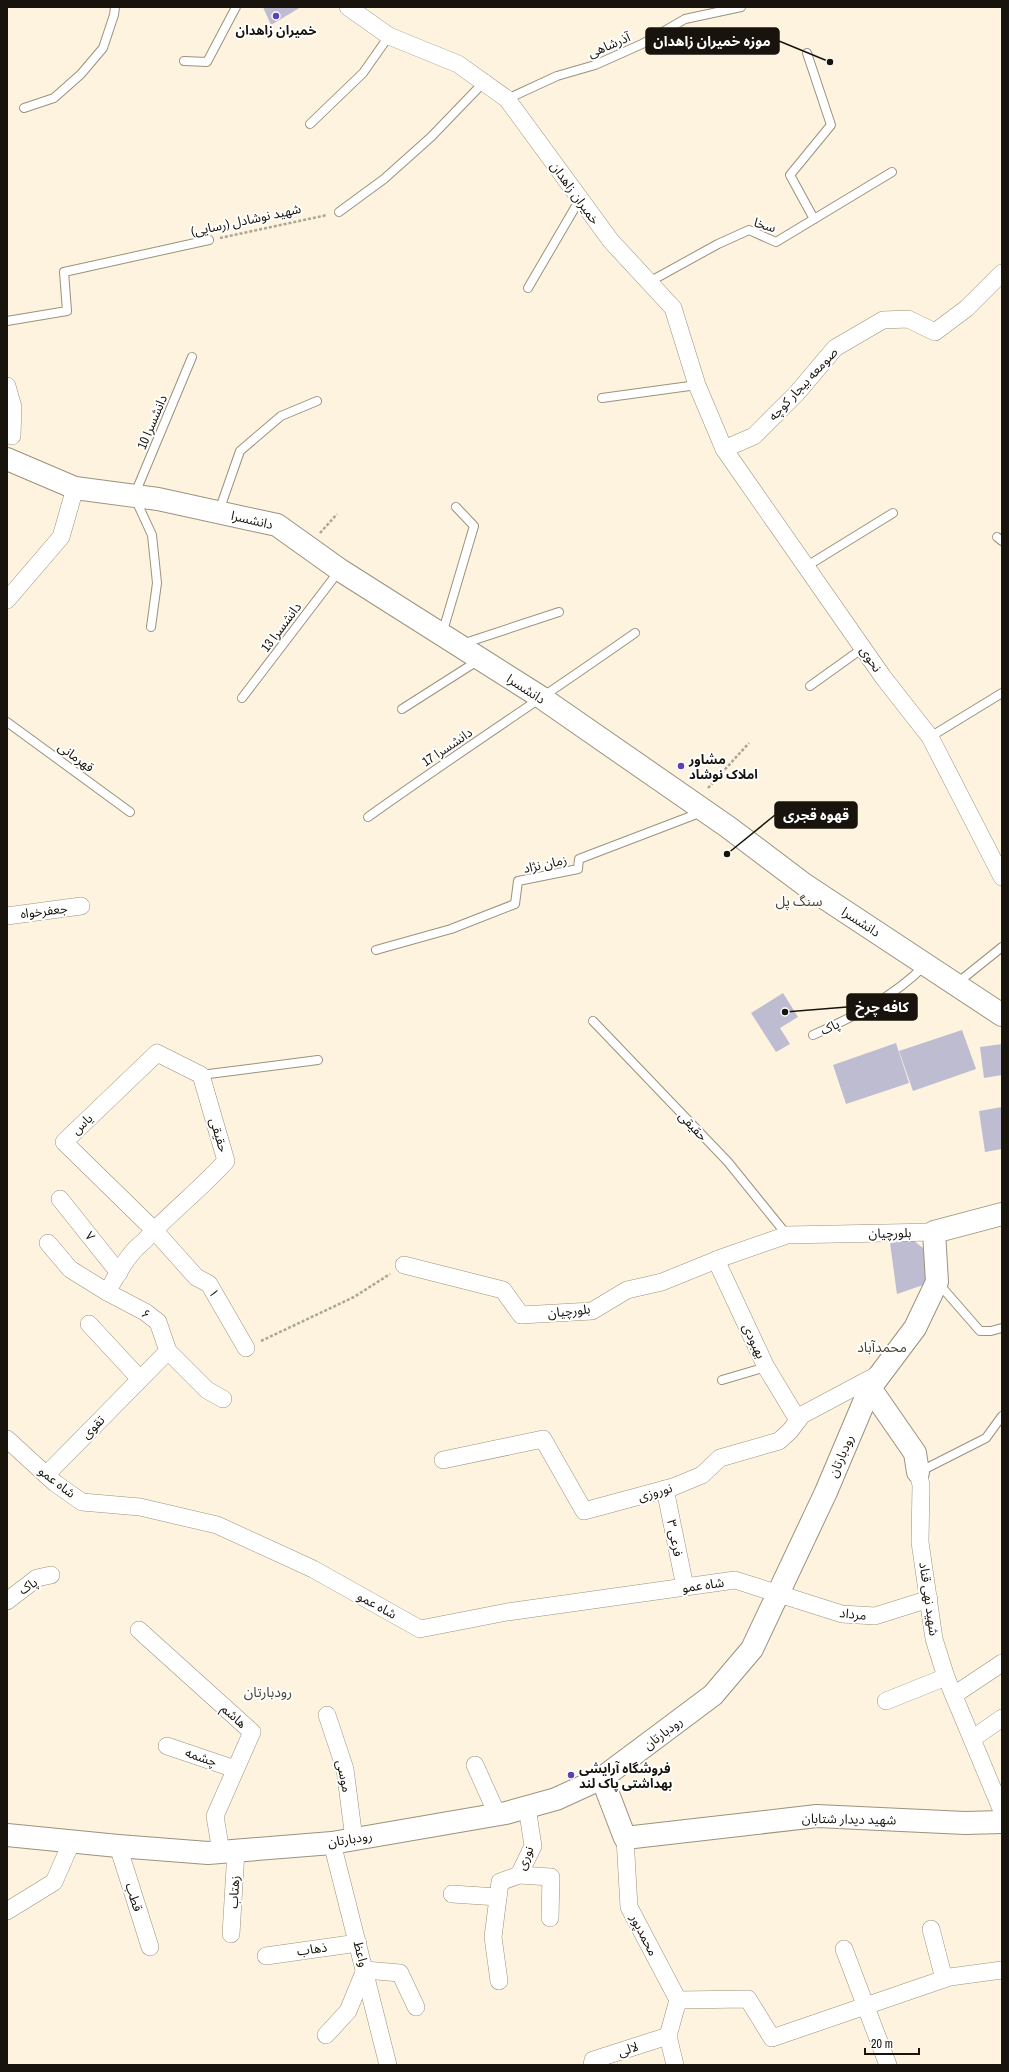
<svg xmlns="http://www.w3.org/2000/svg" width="1009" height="2072" font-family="'Archivo Narrow','Noto Sans Arabic',sans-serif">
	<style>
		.building { fill: #bdbcd1 }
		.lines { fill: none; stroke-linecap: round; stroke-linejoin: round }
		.lane-casing { stroke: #9b927f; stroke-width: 10 }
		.street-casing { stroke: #9b927f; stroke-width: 18 }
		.secondary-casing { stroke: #9b927f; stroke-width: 24 }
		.path { stroke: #ada595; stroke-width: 2.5; stroke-dasharray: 3 2; stroke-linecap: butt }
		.lane { stroke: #fff; stroke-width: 8 }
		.street { stroke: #fff; stroke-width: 17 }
		.secondary { stroke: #fff; stroke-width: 22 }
		.poi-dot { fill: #5b40b8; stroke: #fff; stroke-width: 1.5 }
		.labels { text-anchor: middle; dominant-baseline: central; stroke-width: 4; stroke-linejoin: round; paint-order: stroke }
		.poi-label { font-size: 13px; font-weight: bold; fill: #18140d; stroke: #fff; text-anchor: start }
		.street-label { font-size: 13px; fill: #18140d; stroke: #fff }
		.neighbourhood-label { font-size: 14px; fill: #4c4433; stroke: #fff }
		.leader { fill: none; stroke: #18140d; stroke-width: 1.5 }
		.callout-dot { fill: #18140d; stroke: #fff; stroke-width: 1.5 }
		.callout { fill: #18140d; stroke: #18140d; stroke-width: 1.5 }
		.callout-label { font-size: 14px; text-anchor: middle; font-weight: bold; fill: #fff }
	</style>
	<rect width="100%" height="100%" fill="#fdf3de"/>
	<!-- building -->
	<g class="building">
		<polygon points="263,7 301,7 271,25"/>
		<polygon points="783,993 798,1017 780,1028 790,1044 776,1052 751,1013"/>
		<polygon points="962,1030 976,1069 913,1091 899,1051"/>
		<polygon points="896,1043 909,1083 846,1104 833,1065"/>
		<polygon points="1002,1044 1002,1075 984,1078 980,1047"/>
		<polygon points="1002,1107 1002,1149 985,1152 979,1111"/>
		<polygon points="913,1240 923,1248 929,1283 897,1294 890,1243"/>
	</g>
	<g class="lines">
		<defs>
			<g id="lane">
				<polyline points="807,53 831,125 790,175 814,219"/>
				<polyline points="184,61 207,62 236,7"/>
				<polyline points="507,99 557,76 595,65 642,44 685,19 741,7"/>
				<polyline points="24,108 54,98 81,74 103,48 114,15 115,7"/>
				<polyline points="310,124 363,73 389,36"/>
				<polyline points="339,212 384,179 431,137 485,81"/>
				<polyline points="649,282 718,244 749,230 776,242 892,172"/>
				<polyline points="528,288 580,199"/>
				<polyline points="7,321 67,311 64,272 209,240"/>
				<polyline points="602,398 697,385"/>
				<polyline points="219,511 240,451 281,416 317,401"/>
				<polyline points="997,537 1002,541"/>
				<polyline points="807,566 893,513"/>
				<polyline points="151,627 157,583 152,535 134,496 192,357"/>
				<polyline points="442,634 474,526 456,507"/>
				<polyline points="462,644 559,612"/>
				<polyline points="810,686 863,648"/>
				<polyline points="242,698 339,571"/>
				<polyline points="402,709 479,660"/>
				<polyline points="7,722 130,812"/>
				<polyline points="930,737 1002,693"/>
				<path d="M368,817C456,754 547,695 635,633"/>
				<polyline points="376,950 451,929 515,904 518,881 578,869 579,859 702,812"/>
				<polyline points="956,984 1002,947"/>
				<polyline points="593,1021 728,1162 787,1235"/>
				<path d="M813,1035C853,1017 894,997 925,965"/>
				<polyline points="201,1075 318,1060"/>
				<polyline points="939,1284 980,1331 991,1331 1002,1328"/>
				<polyline points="722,1380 766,1367"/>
				<polyline points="919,1472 986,1438 1002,1416"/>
			</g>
			<g id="street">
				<polyline points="348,7 389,36 458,64 507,99 611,241 673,308 697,385 724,449 883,677 930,737 1002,877"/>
				<polyline points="7,386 13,407 12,436"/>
				<polyline points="724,449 754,436 797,393 835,348 883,320 908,319 935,332 967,308 1002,273"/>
				<polyline points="7,600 61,537 75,488"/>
				<polyline points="7,916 81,906"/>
				<polyline points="60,1199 119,1273"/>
				<polyline points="48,1243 70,1269 107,1292 145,1312 158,1322 168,1351"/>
				<polyline points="716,1260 766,1367 798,1420"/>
				<polyline points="404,1265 503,1290 521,1315 592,1311 627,1290 662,1282 721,1258 787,1235 934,1232"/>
				<path d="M107,1292C115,1279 122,1264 132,1253C136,1247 143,1243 147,1238C172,1211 202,1188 226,1161L201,1075L157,1053L64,1142L154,1230L196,1277L209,1284L246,1348"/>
				<polyline points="89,1324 140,1379"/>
				<polyline points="7,1439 55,1483 82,1502 140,1507 217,1525 313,1569 420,1629 507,1612 735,1580 842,1614 875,1616 929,1599"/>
				<polyline points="443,1460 543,1439 584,1511 673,1487 702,1475 720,1458 779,1441 790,1431 802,1415 879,1374"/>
				<polyline points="918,1472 921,1485 920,1542 934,1639 946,1677 1002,1811"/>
				<polyline points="46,1475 168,1351 207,1390 223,1399"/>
				<polyline points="665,1489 685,1587"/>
				<polyline points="7,1601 37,1578 51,1575"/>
				<polyline points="139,1630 252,1732 215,1816 221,1852"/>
				<polyline points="954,1695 1002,1663"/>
				<polyline points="886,1701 946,1677"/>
				<polyline points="327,1715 345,1769 354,1839"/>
				<polyline points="972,1739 1002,1718"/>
				<polyline points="167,1746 235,1769"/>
				<polyline points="475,1765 497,1814"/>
				<polyline points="625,1838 629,1907 678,2000 668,2036 675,2065"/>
				<polyline points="332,1843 388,2065"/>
				<polyline points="118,1846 150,1947"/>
				<polyline points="519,1875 551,1877 550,1918"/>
				<polyline points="452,1894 498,1897"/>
				<polyline points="7,1911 54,1882 72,1841"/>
				<polyline points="931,1929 944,1979"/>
				<polyline points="231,1934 236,1851"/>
				<polyline points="844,1949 888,2065"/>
				<polyline points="266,1956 358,1943"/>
				<polyline points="499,1981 493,1937 500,1882 519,1875 533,1846 527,1807"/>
				<polyline points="678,2000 748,1999 772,2038 950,1977 1002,1970"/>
				<polyline points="326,2035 348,2011 365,1970 400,1973 416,2007"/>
				<polyline points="592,2065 593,2060 668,2036"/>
			</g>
			<g id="secondary">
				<polyline points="7,459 75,488 158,499 277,525 340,570 542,698 728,827 805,885 1002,1015"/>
				<polyline points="870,1388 915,1453 918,1472"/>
				<polyline points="602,1778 625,1838 817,1816 965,1823 1002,1822"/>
				<polyline points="7,1835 118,1846 208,1853 332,1843 506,1813 556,1799 602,1778 713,1695 752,1649 826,1492 870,1388 915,1328 937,1282 934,1232 1002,1214"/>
			</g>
		</defs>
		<!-- lane casing -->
		<use href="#lane" class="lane-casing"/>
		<!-- street casing -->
		<use href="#street" class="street-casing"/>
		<!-- secondary casing -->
		<use href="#secondary" class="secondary-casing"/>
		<!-- path -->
		<g class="path">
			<polyline points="220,238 327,215"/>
			<polyline points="320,533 337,514"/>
			<polyline points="708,788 749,743"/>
			<polyline points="261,1341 354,1297 390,1274"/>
		</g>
		<!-- lane -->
		<use href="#lane" class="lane"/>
		<!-- street -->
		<use href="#street" class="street"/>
		<!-- secondary -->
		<use href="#secondary" class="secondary"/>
	</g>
	<!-- markers -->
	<g class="poi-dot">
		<circle cx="276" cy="16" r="4"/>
		<circle cx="681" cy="766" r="4"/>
		<circle cx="571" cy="1775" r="4"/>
	</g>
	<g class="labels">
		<!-- poi labels -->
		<g class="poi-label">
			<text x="276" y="30" text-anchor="middle">خمیران زاهدان</text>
			<text x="689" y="759">مشاور<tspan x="689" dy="15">املاک نوشاد</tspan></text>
			<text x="579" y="1768">فروشگاه آرایشی<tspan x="579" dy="15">بهداشتی پاک لند</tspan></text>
		</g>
		<!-- street labels -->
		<g class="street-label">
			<text transform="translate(609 45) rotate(-23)">آذرشاهی</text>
			<text transform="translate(575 193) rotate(54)">خمیران زاهدان</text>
			<text transform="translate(246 220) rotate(-12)">شهید نوشادل (رسایی)</text>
			<text transform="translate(765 225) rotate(17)">سخا</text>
			<text transform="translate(803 384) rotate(-47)">صومعه بیجار کوچه</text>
			<text transform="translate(152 422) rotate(-67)">دانشسرا 10</text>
			<text transform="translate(252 520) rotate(13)">دانشسرا</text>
			<text transform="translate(281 627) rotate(-53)">دانشسرا 13</text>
			<text transform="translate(871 659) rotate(56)">نحوی</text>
			<text transform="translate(526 689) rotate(33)">دانشسرا</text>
			<text transform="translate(447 747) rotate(-34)">دانشسرا 17</text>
			<text transform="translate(76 757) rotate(36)">قهرمانی</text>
			<text transform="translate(545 864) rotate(-12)">زمان نژاد</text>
			<text transform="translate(44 911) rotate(-7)">جعفرخواه</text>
			<text transform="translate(861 922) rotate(33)">دانشسرا</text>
			<text transform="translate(830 1027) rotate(-24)">پاک</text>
			<text transform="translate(82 1124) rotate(-43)">یاس</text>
			<text transform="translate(693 1126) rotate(46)">حقیقی</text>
			<text transform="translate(219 1135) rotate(73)">حقیقی</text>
			<text transform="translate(890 1233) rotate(-1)">بلورچیان</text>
			<text transform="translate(90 1236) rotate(51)">۷</text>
			<text transform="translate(214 1293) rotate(60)">۱</text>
			<text transform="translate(569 1311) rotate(-6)">بلورچیان</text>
			<text transform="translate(146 1314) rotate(35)">۶</text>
			<text transform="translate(754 1341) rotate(65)">بهبودی</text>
			<text transform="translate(93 1427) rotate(-45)">تقوی</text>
			<text transform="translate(841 1456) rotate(-67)">رودبارتان</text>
			<text transform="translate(57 1482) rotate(38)">شاه عمو</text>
			<text transform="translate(655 1492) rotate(-16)">نوروزی</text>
			<text transform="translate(675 1538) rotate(79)">فرعی ۳</text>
			<text transform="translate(703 1585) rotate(-8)">شاه عمو</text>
			<text transform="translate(28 1586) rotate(-34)">پاک</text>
			<text transform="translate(929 1599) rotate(82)">شهید نهی قناد</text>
			<text transform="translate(377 1605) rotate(29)">شاه عمو</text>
			<text transform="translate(853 1614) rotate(6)">مرداد</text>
			<text transform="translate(234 1716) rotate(42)">هاشم</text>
			<text transform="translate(663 1733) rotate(-37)">رودبارتان</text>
			<text transform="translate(201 1757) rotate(19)">چشمه</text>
			<text transform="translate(344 1776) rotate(78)">موسی</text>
			<text transform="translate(849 1819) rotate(1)">شهید دیدار شتابان</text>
			<text transform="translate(350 1839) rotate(-9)">رودبارتان</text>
			<text transform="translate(525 1858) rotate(-68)">نوری</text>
			<text transform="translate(234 1892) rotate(-87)">زهتاب</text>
			<text transform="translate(134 1897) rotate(72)">قطب</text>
			<text transform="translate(644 1935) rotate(63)">محمدپور</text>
			<text transform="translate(312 1949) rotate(-8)">ذهاب</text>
			<text transform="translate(361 1954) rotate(76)">واعظ</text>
			<text transform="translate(628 2049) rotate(-18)">لالی</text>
		</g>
		<!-- neighbourhood labels -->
		<g class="neighbourhood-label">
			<text x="799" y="901">سنگ پل</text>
			<text x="882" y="1347">محمدآباد</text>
			<text x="268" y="1692">رودبارتان</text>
		</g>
	</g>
	<!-- callouts -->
	<path class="leader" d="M830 62L779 41M727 854L775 815M785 1012L847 1007"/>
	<g class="callout-dot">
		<circle cx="830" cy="62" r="4"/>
		<circle cx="727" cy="854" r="4"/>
		<circle cx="785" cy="1012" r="4"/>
	</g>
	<g class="callout">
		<rect x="646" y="28" width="133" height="26" rx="4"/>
		<rect x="775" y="802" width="82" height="26" rx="4"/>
		<rect x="847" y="994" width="70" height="26" rx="4"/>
	</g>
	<g class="callout-label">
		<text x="712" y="46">موزه خمیران زاهدان</text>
		<text x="816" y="820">قهوه قجری</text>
		<text x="882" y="1012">کافه چرخ</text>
	</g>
	<!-- border -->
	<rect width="1009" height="2072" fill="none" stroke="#18140d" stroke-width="16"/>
	<!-- scale -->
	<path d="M865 2048v6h54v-6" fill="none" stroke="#18140d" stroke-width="2"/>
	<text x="871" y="2048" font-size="12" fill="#18140d" stroke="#ffffff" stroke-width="3" paint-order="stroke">20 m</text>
</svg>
